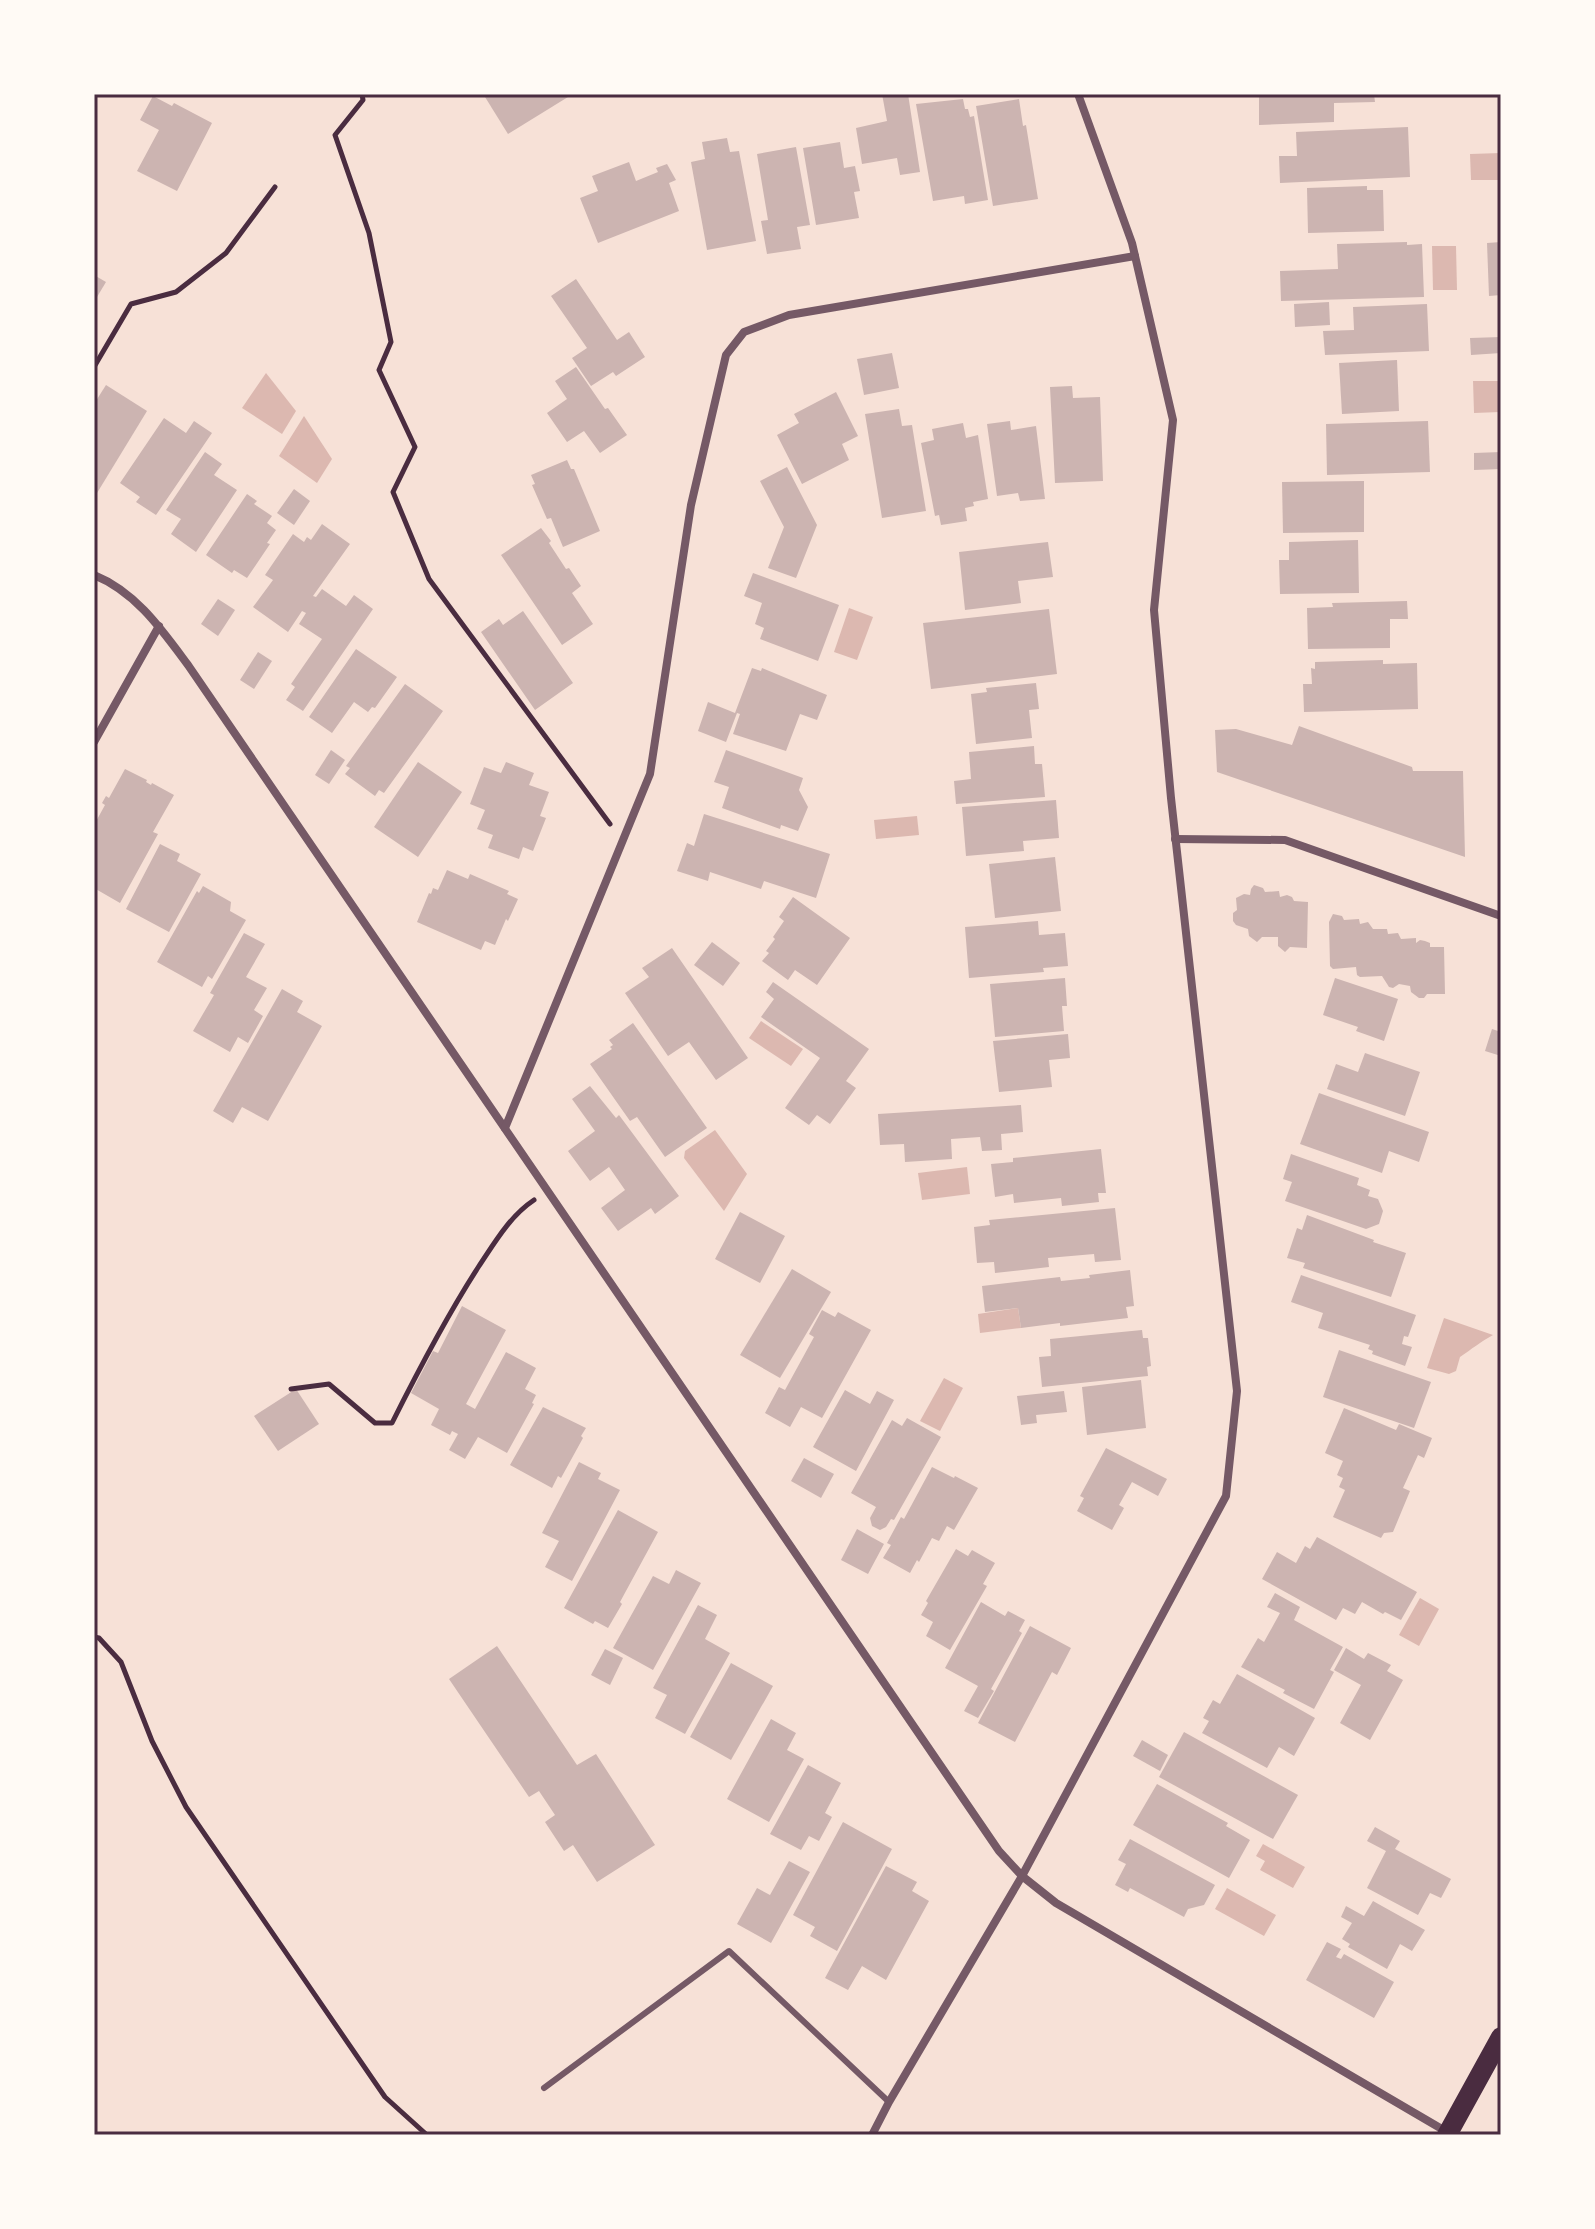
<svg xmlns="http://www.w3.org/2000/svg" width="1595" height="2229" font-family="Raleway,sans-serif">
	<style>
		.water { fill: #dcb8b0 }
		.building { fill: #ccb4b1 }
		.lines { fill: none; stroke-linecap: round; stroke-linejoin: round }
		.path { stroke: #4a2c40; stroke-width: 5 }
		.service { stroke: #755966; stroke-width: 6 }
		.minor { stroke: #755966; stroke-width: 8 }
		.primary { stroke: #4a2c40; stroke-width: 20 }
		.neatline { fill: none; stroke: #4a2c40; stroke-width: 3 }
	</style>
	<rect width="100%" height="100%" fill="#f7e1d7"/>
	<!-- water -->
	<g class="water">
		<polygon points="1501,153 1501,180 1471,180 1470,154"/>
		<polygon points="1432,246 1456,246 1457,290 1433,290"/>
		<polygon points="266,373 296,411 282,434 242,408"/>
		<polygon points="1473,381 1499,381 1500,412 1474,413"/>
		<polygon points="304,416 332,459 317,483 279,456"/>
		<polygon points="849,608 873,617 857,660 834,652"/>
		<polygon points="917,816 919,835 876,839 874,820"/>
		<polygon points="761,1021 803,1049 791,1066 749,1038"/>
		<polygon points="715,1130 747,1174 724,1211 684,1158 685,1151"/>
		<polygon points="967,1167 970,1194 922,1200 918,1173"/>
		<polygon points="1018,1308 1021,1328 980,1333 978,1314"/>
		<path d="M1444,1318L1493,1335C1480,1342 1472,1349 1460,1357L1456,1371L1449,1374L1427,1368Z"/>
		<polygon points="944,1378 963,1388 940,1431 920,1421"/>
		<polygon points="1420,1598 1439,1609 1419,1646 1399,1635"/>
		<polygon points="1263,1844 1305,1867 1293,1888 1260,1870 1265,1861 1256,1856"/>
		<polygon points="1227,1888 1276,1915 1264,1936 1215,1909"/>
	</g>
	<!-- building -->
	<g class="building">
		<polygon points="490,94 567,94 568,97 508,134 485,97"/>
		<polygon points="882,94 908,94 920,172 900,175 897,158 862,164 856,128 887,121"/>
		<polygon points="1259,94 1374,94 1375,102 1334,103 1334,122 1259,125"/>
		<polygon points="153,96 172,106 174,103 212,123 177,191 137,171 159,130 140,120"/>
		<polygon points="963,99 965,109 968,109 970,117 974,116 988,200 965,204 964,196 933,201 916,104"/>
		<polygon points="1019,99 1023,126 1026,125 1038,199 993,206 976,106"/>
		<polygon points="1408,127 1410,177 1280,183 1279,156 1297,156 1296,132"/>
		<polygon points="727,138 730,152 739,151 756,241 707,250 691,162 705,159 702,142"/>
		<polygon points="840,142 844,168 855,166 860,191 854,192 859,218 816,225 803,148"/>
		<polygon points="796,147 810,225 797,227 801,249 767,254 761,221 768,220 757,154"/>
		<polygon points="629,162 636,181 658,172 656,168 667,164 676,180 669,183 679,211 598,243 580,198 598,191 592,176"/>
		<polygon points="1367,186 1367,190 1383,190 1384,231 1308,233 1307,188"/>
		<polygon points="1407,242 1407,245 1422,244 1424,297 1281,301 1280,271 1338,269 1337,244"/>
		<polygon points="1501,242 1501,295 1489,296 1487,243"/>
		<polygon points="94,275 106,282 94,302"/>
		<polygon points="576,279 617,340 629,332 645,357 616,376 613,372 591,386 572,358 587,348 551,296"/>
		<polygon points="1329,302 1330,325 1295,327 1294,304"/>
		<polygon points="1427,304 1429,351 1325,355 1323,331 1354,330 1353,307"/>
		<polygon points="1501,337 1501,353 1471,355 1470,338"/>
		<polygon points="892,353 899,388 864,395 857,359"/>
		<polygon points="1397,360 1399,411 1342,414 1339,363"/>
		<polygon points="576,367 605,409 608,408 627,435 600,453 584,431 567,442 547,413 567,399 555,381"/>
		<polygon points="106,385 147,411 94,498 94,404"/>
		<polygon points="1072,386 1073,398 1100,397 1103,481 1055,483 1050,387"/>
		<polygon points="836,392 858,436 842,444 849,460 802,484 777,435 799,423 794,414"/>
		<polygon points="899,409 902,426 912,425 926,511 882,518 865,414"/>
		<polygon points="164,418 186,433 194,421 212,433 156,515 136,502 140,497 120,483"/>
		<polygon points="1010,421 1011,430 1036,426 1045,499 1020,501 1018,493 997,496 987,424"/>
		<polygon points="1428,421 1430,472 1327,475 1326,424"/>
		<polygon points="963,423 966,438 978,435 988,499 973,502 974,506 965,508 967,521 941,525 939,515 935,516 921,443 934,440 932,429"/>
		<polygon points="205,452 222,464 214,475 237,490 196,552 171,534 181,519 166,510"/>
		<polygon points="1501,452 1501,469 1474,470 1474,453"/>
		<polygon points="567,460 571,469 574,469 600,531 563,547 551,518 547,519 532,485 535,484 531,475"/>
		<polygon points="787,467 817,525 796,578 768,568 784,527 760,481"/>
		<polygon points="1364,481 1364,532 1283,533 1282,482"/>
		<polygon points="294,489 310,501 294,525 277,513"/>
		<polygon points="247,494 257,501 254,504 272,516 267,523 276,530 267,543 270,544 247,578 234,570 232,573 206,555"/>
		<polygon points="322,524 350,544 313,596 316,597 322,589 346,606 354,595 373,609 303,711 286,700 295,687 291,684 322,639 299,624 306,613 302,611 288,632 253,607 273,580 265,575 293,534 304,542 307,537 311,540"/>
		<polygon points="541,528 551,541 549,543 566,569 569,568 581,586 572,593 593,624 562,645 501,555"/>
		<polygon points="1358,540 1359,593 1280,594 1279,560 1289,560 1289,542"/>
		<polygon points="1048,542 1053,577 1018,581 1021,603 965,610 959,552"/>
		<polygon points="753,573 839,605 818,661 760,639 764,628 755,624 762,603 744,596"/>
		<polygon points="218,599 235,610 218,636 201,624"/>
		<polygon points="1407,601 1408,619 1390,619 1390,648 1308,649 1307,608 1333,607 1332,603"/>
		<polygon points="1049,609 1057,674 931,689 923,623"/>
		<polygon points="523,611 573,683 535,710 481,632 499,619 503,625"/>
		<polygon points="356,649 397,677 375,708 372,707 368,712 354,702 332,733 309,717"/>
		<polygon points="258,652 272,661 254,689 240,680"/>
		<polygon points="1383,660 1383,664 1417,663 1418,709 1304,712 1303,684 1312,684 1311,668 1315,669 1315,662"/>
		<polygon points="752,668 761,671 762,668 827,695 817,720 800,714 786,751 733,734 740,714 737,713 726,742 698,731 708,702 735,713"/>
		<polygon points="1036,683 1039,709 1029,710 1032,738 976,744 971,694 987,692 986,688"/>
		<polygon points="405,684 443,711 384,793 379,790 375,796 345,774 350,768 346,766"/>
		<polygon points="1299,726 1412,767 1413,771 1463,771 1465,857 1217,772 1215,730 1236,729 1292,745"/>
		<polygon points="1034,746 1035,764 1042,764 1045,797 956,804 954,781 971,779 969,752"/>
		<polygon points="331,750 345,760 329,784 315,775"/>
		<polygon points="726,750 803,778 799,790 808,807 798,831 781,825 780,829 722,808 729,787 714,782"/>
		<polygon points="418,762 462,792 418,857 374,827"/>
		<polygon points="506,762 534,773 529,785 549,792 540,816 546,818 533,851 523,847 519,859 488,848 493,835 477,829 485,810 470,804 484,767 501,773"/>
		<polygon points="125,769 147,780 146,782 151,785 152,783 174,795 153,832 158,834 120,903 94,888 94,825 105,805 102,803 106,796 109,798"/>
		<polygon points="1056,800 1059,838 1023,841 1024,851 966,856 962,807"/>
		<polygon points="704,814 830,854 816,898 764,881 761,889 710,872 708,881 677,871 687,843 694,846"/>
		<polygon points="160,844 180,854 177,861 201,874 169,932 126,909"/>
		<polygon points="1055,857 1061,911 995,918 989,864"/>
		<polygon points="447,870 468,879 470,874 509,891 507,894 518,899 508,921 506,919 495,945 485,941 481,950 417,922 429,893 431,894 433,888 438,890"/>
		<polygon points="1254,885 1263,888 1265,892 1279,891 1280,897 1287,895 1292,897 1294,901 1308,902 1307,948 1290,947 1285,952 1278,946 1278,937 1262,937 1257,942 1249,936 1248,929 1236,925 1233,921 1233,913 1237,910 1236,898 1244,894 1250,895 1251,889"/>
		<polygon points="203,886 231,902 230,911 246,920 212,979 208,976 202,987 157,962 197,891 199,893"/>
		<polygon points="793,897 850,938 817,985 795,970 788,980 762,961 769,953 766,951 775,939 773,937 784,921 779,917"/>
		<polygon points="1333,914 1342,916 1344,920 1359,919 1360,924 1368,922 1373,929 1387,929 1388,934 1398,933 1401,939 1416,938 1416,943 1420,940 1425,941 1430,943 1430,947 1444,947 1445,994 1427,994 1424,998 1419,998 1411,992 1410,986 1399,984 1393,988 1389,987 1382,976 1360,977 1357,975 1356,967 1333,969 1330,966 1329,922"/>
		<polygon points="1038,921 1039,935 1065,933 1068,966 1043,968 1044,972 969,978 965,927"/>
		<polygon points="244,933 265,944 246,977 267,988 254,1010 263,1016 248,1043 238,1037 230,1052 193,1031 214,995 210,993"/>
		<polygon points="712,942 740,963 723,986 694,965"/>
		<polygon points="672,948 748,1058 716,1080 689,1042 668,1056 625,993 649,977 642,968"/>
		<polygon points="1065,978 1067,1006 1062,1006 1064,1031 995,1037 990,984"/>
		<polygon points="1335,978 1398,999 1384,1041 1356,1031 1358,1027 1323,1015"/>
		<polygon points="773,982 869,1049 846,1081 856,1088 830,1124 817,1115 809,1125 785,1108 820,1058 761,1017 774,999 766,992"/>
		<polygon points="282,989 303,1001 297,1012 322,1026 268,1121 242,1107 233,1123 213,1111"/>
		<polygon points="633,1023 707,1128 665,1157 637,1117 630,1121 590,1064 612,1049 610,1047 613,1045 609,1040"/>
		<polygon points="1501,1023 1501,1056 1485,1051 1492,1029 1498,1031"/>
		<polygon points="1068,1034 1070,1058 1049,1060 1052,1087 999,1092 993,1041"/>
		<polygon points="1365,1053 1420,1072 1405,1116 1327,1089 1336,1064 1358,1072"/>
		<polygon points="590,1086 616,1118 619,1115 679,1196 655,1214 651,1208 618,1231 601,1208 625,1190 609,1167 590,1181 568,1151 595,1131 572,1099"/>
		<polygon points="1319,1093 1429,1132 1419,1162 1389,1151 1382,1173 1300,1144"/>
		<polygon points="1021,1105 1023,1132 1001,1134 1002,1150 982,1151 980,1137 951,1139 952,1159 905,1162 904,1144 880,1145 878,1114"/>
		<polygon points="1101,1149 1106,1193 1098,1193 1099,1202 1062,1206 1061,1198 1014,1203 1013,1194 995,1197 991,1164 1013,1162 1013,1158"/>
		<polygon points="1291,1154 1359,1178 1357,1185 1370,1190 1368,1196 1378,1199 1383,1211 1379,1224 1366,1229 1285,1201 1292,1182 1283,1179"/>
		<polygon points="1115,1208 1121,1260 1095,1262 1094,1254 1048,1258 1049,1267 995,1273 994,1262 977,1263 974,1227 990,1225 989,1220"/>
		<polygon points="740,1212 785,1236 760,1283 715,1259"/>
		<polygon points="1307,1215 1374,1240 1373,1242 1406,1253 1391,1297 1303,1268 1305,1263 1287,1258 1297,1228 1302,1230"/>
		<polygon points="792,1269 831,1292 780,1378 740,1355"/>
		<polygon points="1130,1270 1134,1306 1126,1307 1128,1318 1060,1326 1060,1323 1021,1328 1018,1308 985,1312 982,1286 1060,1277 1061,1281 1090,1278 1089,1275"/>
		<polygon points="1301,1275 1416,1315 1408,1337 1404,1336 1402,1344 1412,1347 1405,1366 1372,1354 1373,1351 1368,1349 1370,1345 1318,1328 1323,1313 1291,1302"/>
		<polygon points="462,1306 506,1330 466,1404 475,1409 506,1352 536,1368 525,1389 536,1395 532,1403 534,1404 507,1453 478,1437 465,1459 449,1450 458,1434 452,1431 450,1435 431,1425 439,1409 411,1393 433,1351 438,1353"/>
		<polygon points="822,1310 835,1317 838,1312 871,1330 822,1418 801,1407 790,1427 765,1413 779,1387 785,1390 814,1337 809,1334"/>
		<polygon points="1142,1330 1143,1338 1148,1338 1151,1366 1147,1367 1148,1376 1042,1387 1039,1357 1051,1356 1050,1339"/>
		<polygon points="1339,1350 1431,1382 1414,1428 1323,1397"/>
		<polygon points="1141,1380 1146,1428 1087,1435 1082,1387"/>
		<polygon points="296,1389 319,1424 278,1451 254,1416"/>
		<polygon points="845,1390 870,1404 877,1391 894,1400 856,1471 813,1447"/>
		<polygon points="1064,1391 1067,1412 1036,1415 1037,1423 1021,1425 1017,1396"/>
		<polygon points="543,1407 586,1428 581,1436 583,1438 561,1478 558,1476 552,1488 510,1465"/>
		<polygon points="1344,1408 1396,1430 1399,1424 1432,1438 1424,1458 1418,1455 1403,1488 1410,1491 1393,1532 1384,1533 1381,1538 1333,1517 1345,1490 1339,1487 1343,1478 1337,1475 1343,1461 1325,1453"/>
		<polygon points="907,1418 941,1437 894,1520 891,1519 886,1527 880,1530 872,1526 870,1518 876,1507 851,1493 892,1420 902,1426"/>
		<polygon points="1106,1448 1167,1479 1158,1496 1132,1482 1119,1505 1124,1508 1112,1530 1077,1511 1084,1498 1080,1496"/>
		<polygon points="804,1458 834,1474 821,1498 791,1481"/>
		<polygon points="579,1462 601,1473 598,1479 620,1490 572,1581 545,1567 559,1541 542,1533"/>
		<polygon points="932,1467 954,1478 955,1476 978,1488 954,1530 947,1526 939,1541 932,1538 919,1562 917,1560 910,1573 883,1558 891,1545 887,1543 901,1517 904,1519"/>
		<polygon points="618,1510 658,1532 620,1602 622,1604 608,1628 595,1621 593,1624 564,1608"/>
		<polygon points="857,1529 884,1544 868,1574 841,1560"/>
		<polygon points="1317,1537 1417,1592 1401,1620 1385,1612 1383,1614 1362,1602 1355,1614 1343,1608 1336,1620 1262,1579 1277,1552 1296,1563 1305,1546 1310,1549"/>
		<polygon points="956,1549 968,1556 972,1550 995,1563 983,1584 987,1586 950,1650 926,1636 933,1622 921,1615 928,1603 926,1601"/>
		<polygon points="676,1570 701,1583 653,1670 613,1648 653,1576 669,1584"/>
		<polygon points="1275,1593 1300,1607 1294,1620 1343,1647 1330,1670 1334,1672 1314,1709 1283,1693 1285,1690 1241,1667 1258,1638 1264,1642 1280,1613 1267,1607"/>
		<polygon points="981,1602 1005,1616 1008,1611 1025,1620 1019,1631 1022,1633 991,1689 994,1691 978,1718 964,1711 978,1686 945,1668"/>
		<polygon points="698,1605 717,1615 705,1639 730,1653 685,1734 655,1718 667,1695 653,1688"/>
		<polygon points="1030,1626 1071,1648 1057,1675 1052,1672 1015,1742 978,1723"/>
		<polygon points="497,1646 577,1765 596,1754 655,1845 597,1882 573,1845 564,1851 545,1822 555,1815 539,1791 529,1797 449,1679"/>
		<polygon points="1346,1648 1364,1659 1368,1653 1391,1665 1387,1671 1403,1680 1370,1740 1340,1723 1361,1685 1334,1670"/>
		<polygon points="605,1649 623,1658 610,1685 591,1675"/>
		<polygon points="731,1663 773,1686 731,1760 690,1737"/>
		<polygon points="1237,1674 1315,1718 1294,1756 1279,1747 1267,1768 1202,1733 1209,1721 1203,1718 1213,1700 1220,1704"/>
		<polygon points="771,1719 796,1733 787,1750 804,1759 769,1822 727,1799"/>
		<polygon points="1184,1732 1298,1795 1273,1839 1159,1777"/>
		<polygon points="1142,1740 1168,1755 1160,1771 1133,1756"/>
		<polygon points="808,1765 841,1783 825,1813 832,1817 819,1841 809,1836 801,1850 770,1834"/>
		<polygon points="1157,1784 1228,1823 1226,1826 1250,1840 1229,1878 1133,1825"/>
		<polygon points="843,1822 892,1849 837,1951 810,1936 815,1927 793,1915"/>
		<polygon points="1375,1827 1400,1841 1395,1849 1451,1879 1441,1898 1430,1893 1418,1915 1367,1888 1386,1851 1367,1841"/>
		<polygon points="1130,1839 1215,1885 1204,1905 1188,1909 1184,1917 1130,1888 1128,1892 1115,1885 1126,1864 1118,1860"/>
		<polygon points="789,1861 810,1872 771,1943 737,1924 757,1888 770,1895"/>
		<polygon points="886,1866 917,1882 912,1891 929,1901 886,1980 862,1966 848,1990 825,1978"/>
		<polygon points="1373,1901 1425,1930 1412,1951 1400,1944 1387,1969 1348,1947 1350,1944 1342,1939 1352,1923 1341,1917 1346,1906 1364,1916"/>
		<polygon points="1327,1942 1341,1949 1336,1957 1341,1959 1344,1954 1394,1982 1374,2018 1306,1980"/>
	</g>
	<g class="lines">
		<!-- path -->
		<g class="path">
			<polyline points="362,94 363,100 335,135 369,233 391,342 379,370 415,447 393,492 429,579 610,824"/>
			<polyline points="94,367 131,304 176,292 226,253 275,187"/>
			<path d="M291,1389L329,1384L375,1423H392C419,1369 446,1317 479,1266C495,1242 510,1216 534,1200"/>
			<polyline points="94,1637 99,1638 121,1662 152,1741 186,1807 385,2097 427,2135"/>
		</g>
		<!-- service -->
		<polyline class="service" points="544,2088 729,1951 889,2102"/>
		<!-- minor -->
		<g class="minor">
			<path d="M94,575C136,592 162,630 188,665L999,1851L1022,1876L1056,1903L1447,2132"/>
			<polyline points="94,742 159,626"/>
			<polyline points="1175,839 1285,840 1501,916"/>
			<polyline points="505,1128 650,774 691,505 726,355 744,332 789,315 1135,256"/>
			<polyline points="872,2135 889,2102 1022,1876 1226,1496 1237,1391 1171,798 1154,610 1173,420 1132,243 1078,94"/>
		</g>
		<!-- primary -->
		<polyline class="primary" points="1447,2135 1501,2037"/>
	</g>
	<!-- border -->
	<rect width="1595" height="2229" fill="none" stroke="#fffaf5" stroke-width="192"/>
	<rect x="96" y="96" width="1403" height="2037" class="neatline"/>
</svg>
